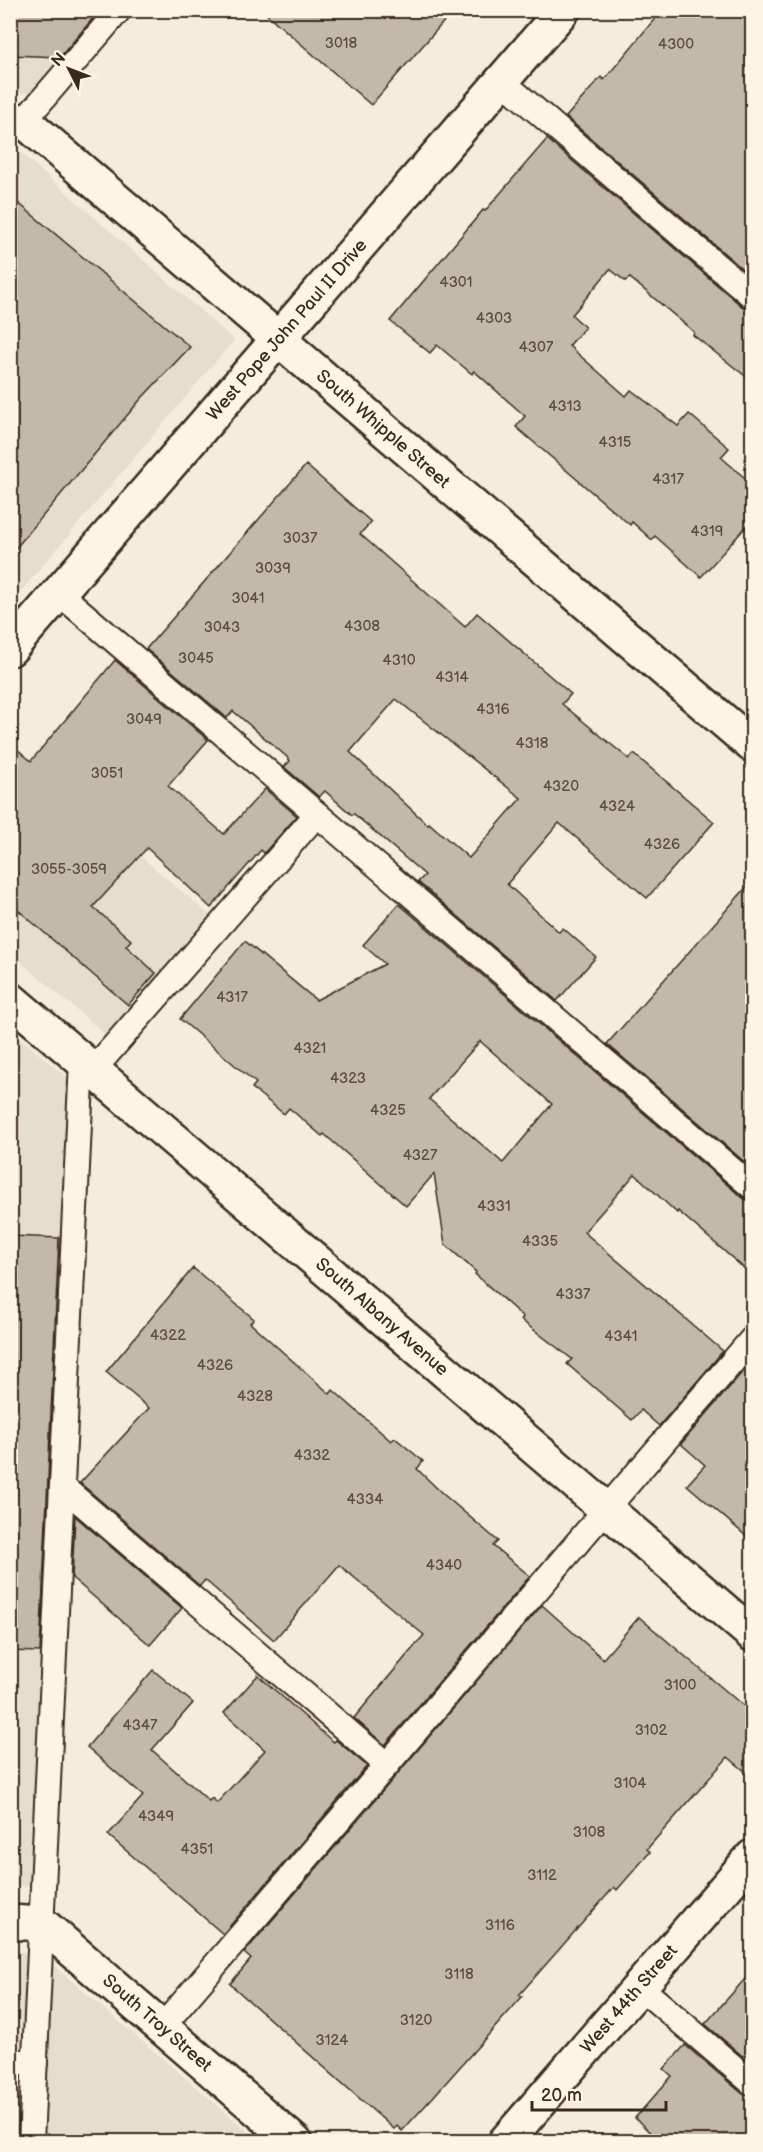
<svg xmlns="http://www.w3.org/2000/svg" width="763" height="2152" font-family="'Balsamiq Sans',sans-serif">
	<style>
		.built { fill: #e5ddce }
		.building { fill: #c3b9aa; stroke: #3b2a1e; stroke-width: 1.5; fill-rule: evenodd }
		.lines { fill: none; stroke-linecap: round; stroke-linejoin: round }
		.lane-casing { stroke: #3b2a1e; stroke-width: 28 }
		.street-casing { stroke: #3b2a1e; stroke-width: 38 }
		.secondary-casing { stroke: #3b2a1e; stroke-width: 38 }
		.lane { stroke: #fcf5e5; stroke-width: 24 }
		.street { stroke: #fcf5e5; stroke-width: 33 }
		.secondary { stroke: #fcf5e5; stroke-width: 33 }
		.labels { text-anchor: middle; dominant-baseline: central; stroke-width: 5; stroke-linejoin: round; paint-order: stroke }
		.number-label { font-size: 15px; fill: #5d4e41 }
		.street-label { font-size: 18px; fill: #3b2a1e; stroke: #fcf5e5 }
	</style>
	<rect width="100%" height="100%" fill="#f4eddd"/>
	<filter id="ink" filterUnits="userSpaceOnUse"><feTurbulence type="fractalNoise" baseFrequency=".0167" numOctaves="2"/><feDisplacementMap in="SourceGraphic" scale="12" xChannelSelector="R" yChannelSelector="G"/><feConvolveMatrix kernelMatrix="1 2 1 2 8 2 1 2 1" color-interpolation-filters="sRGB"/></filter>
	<g filter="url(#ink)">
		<!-- built -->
		<g class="built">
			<polygon points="10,11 119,11 47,95 11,92"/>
			<polygon points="11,144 234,340 11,603"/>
			<polygon points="10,745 220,924 116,1044 11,953"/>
			<polygon points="10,1030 81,1089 43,1888 10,1885"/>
			<polygon points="10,1951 40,1954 259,2141 11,2141"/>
		</g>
		<!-- building -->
		<g class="building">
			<polygon points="10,10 100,10 60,57 10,55"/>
			<polygon points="262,10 454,10 371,105"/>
			<polygon points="662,10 753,10 753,278 566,117 601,77 604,80"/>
			<polygon points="547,139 743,307 753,310 753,382 693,335 694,332 630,278 625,281 610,269 572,315 585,327 569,346 626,396 631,390 678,426 689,414 729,448 721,457 753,485 753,519 701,577 655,536 652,540 632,522 630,525 516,427 525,416 474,371 472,374 437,345 430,353 390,321 483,210 485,211"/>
			<polygon points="10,196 190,347 140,400 10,555"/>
			<path d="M306,465L371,522L360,534L465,627L477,613L571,694L562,704L629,759L634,754L714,822L647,898L559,823L507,884L559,932L563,928L596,957L557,1001L418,882L425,875L354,814L352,815L325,791L319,797L284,767L290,761L287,757L233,711L227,718L146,649ZM396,699L521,798L469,858L429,823L428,825L350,752Z"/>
			<polygon points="115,660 208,740 168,786 224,834 265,789 297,816 264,853 261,850 211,908 147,848 93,907 131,940 126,946 156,973 128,1005 10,903 10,743 31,761"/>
			<polygon points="753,880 753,1169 607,1044"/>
			<path d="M399,904L743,1198L753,1201V1276L678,1211L677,1213L635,1174L584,1232L723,1351L659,1426L641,1410L632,1420L567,1364L572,1359L521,1320L523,1317L475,1274L476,1272L445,1244L434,1174L406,1206L324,1134L322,1136L289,1108L284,1114L252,1088L256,1083L180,1019L245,941L316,1000L385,964L363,945ZM480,1041L552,1104L503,1163L429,1099Z"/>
			<polygon points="10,1236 59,1238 40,1652 10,1651"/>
			<polygon points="193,1268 254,1319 250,1323 330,1394 333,1390 391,1441 395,1438 423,1461 417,1469 443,1494 498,1541 493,1546 530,1576 385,1745 354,1718 424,1635 339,1565 274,1640 205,1580 200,1586 80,1483 149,1408 106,1372"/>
			<polygon points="745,1369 753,1376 753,1542 687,1485 705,1465 681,1444"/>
			<polygon points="75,1516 182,1608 150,1645 72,1578"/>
			<polygon points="542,1605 603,1659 639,1617 753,1714 753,1778 728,1757 647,1849 650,1852 617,1890 614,1887 519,1995 522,1997 434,2096 402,2131 397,2126 394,2129 230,1984 251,1959 244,1953"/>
			<polygon points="153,1670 193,1703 152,1750 209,1801 212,1798 217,1803 265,1750 224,1713 258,1675 331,1740 334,1742 336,1740 367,1766 223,1934 108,1835 143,1796 87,1747"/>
			<polygon points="753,1970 753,2065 705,2024"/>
			<polygon points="685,2045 743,2094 753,2097 753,2142 660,2142 635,2118 672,2076 664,2069"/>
		</g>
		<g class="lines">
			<defs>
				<g id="lane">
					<polyline points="502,81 752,296"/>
					<polyline points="24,121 119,10"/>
					<polyline points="59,593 752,1187"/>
					<polyline points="93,1070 317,814"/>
					<polyline points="63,1487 387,1765"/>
					<polyline points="640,1987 752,2083"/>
					<polyline points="162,2027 752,1339"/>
					<polyline points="10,2061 35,2063"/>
					<polyline points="31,2142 82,1061"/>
				</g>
				<g id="street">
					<polyline points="10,120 24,121 752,745"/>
					<polyline points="10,999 752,1634"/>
					<polyline points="10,1922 42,1924 295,2142"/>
					<polyline points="505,2142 752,1857"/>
				</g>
				<polyline id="secondary" points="10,649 563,10"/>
			</defs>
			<!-- lane casing -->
			<use href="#lane" class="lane-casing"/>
			<!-- street casing -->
			<use href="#street" class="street-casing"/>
			<!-- secondary casing -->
			<use href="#secondary" class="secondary-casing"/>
			<!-- lane -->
			<use href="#lane" class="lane"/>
			<!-- street -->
			<use href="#street" class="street"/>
			<!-- secondary -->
			<use href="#secondary" class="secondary"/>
		</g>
	</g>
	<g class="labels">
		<!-- number labels -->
		<g class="number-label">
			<text x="341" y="43">3018</text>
			<text x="676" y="44">4300</text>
			<text x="456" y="282">4301</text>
			<text x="494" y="318">4303</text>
			<text x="536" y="347">4307</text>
			<text x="565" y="406">4313</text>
			<text x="615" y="442">4315</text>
			<text x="668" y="479">4317</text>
			<text x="707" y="531">4319</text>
			<text x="300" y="538">3037</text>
			<text x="273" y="568">3039</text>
			<text x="248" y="598">3041</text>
			<text x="362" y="626">4308</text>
			<text x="222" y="627">3043</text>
			<text x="196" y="658">3045</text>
			<text x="399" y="660">4310</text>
			<text x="452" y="677">4314</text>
			<text x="493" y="709">4316</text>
			<text x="144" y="719">3049</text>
			<text x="532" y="743">4318</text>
			<text x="107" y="773">3051</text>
			<text x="561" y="786">4320</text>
			<text x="617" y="806">4324</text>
			<text x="662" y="844">4326</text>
			<text x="69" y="869">3055-3059</text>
			<text x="232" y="997">4317</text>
			<text x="310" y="1048">4321</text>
			<text x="348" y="1078">4323</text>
			<text x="388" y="1110">4325</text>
			<text x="420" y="1155">4327</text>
			<text x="494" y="1206">4331</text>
			<text x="540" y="1241">4335</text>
			<text x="573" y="1294">4337</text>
			<text x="168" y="1335">4322</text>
			<text x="621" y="1336">4341</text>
			<text x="215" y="1365">4326</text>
			<text x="255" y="1396">4328</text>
			<text x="312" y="1455">4332</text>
			<text x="365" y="1499">4334</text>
			<text x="444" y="1565">4340</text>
			<text x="680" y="1685">3100</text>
			<text x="140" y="1725">4347</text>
			<text x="651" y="1730">3102</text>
			<text x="630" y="1783">3104</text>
			<text x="156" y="1816">4349</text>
			<text x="589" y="1832">3108</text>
			<text x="197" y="1849">4351</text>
			<text x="542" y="1875">3112</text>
			<text x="500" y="1925">3116</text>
			<text x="459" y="1974">3118</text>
			<text x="416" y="2020">3120</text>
			<text x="332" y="2040">3124</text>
		</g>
		<!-- street labels -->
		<g class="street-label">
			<text transform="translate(287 330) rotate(-49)">West Pope John Paul II Drive</text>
			<text transform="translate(383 429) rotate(41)">South Whipple Street</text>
			<text transform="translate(382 1317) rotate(41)">South Albany Avenue</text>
			<text transform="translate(629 1999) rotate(-49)">West 44th Street</text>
			<text transform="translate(157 2023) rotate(41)">South Troy Street</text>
		</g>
	</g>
	<!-- margin -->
	<rect width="763" height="2152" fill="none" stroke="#fcf5e5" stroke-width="36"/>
	<rect x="18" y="18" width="727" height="2116" fill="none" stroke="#3b2a1e" stroke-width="2" filter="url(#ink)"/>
	<!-- north arrow -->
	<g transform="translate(69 69) rotate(312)" stroke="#fcf5e5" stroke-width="4.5" paint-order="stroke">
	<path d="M0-4.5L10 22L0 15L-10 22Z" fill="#3b2a1e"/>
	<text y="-9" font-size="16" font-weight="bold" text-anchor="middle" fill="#3b2a1e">N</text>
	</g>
	<!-- scale -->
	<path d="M532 2101v9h134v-9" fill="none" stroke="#3b2a1e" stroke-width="3"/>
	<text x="541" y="2101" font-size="18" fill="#3b2a1e" stroke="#fcf5e5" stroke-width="4.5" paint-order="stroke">20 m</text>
</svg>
